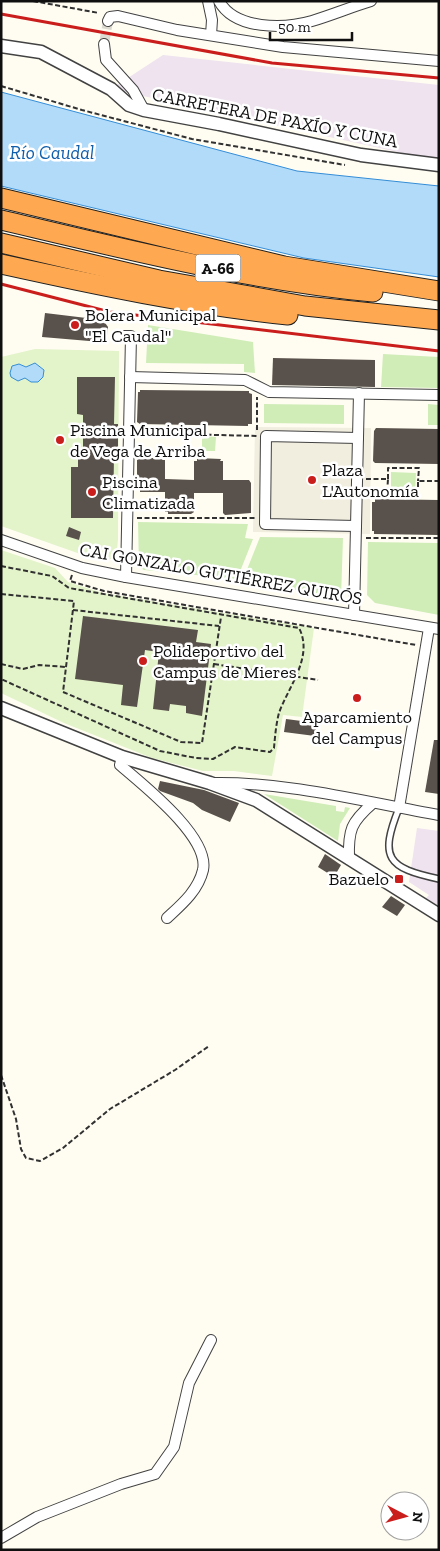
<svg xmlns="http://www.w3.org/2000/svg" width="440" height="1551" font-family="'Zilla Slab',serif">
	<style>
		.industrial { fill: #eee3ee }
		.green { fill: #d0edb8 }
		.pitch { fill: #e3f3ca }
		.plaza { fill: #f1eddf }
		.water { fill: #b2dbfa; stroke: #348dd7 }
		.building { fill: #59514b }
		.lines { fill: none; stroke-linecap: round; stroke-linejoin: round }
		.minor-tunnel { stroke: #dbd9d0; stroke-width: 10; stroke-dasharray: 10 5; stroke-linecap: butt }
		.service-casing { stroke: #424242; stroke-width: 8 }
		.minor-casing { stroke: #424242; stroke-width: 12 }
		.tertiary-casing { stroke: #424242; stroke-width: 15 }
		.motorway-casing { stroke: #202020; stroke-width: 21 }
		.path { stroke: #313131; stroke-width: 2; stroke-dasharray: 5 2.5; stroke-linecap: butt }
		.service { stroke: #fff; stroke-width: 5 }
		.minor { stroke: #fff; stroke-width: 10 }
		.tertiary { stroke: #fff; stroke-width: 12 }
		.motorway { stroke: #fea951; stroke-width: 19 }
		.rail { stroke: #ca1e1d; stroke-width: 3 }
		.poi-dot { fill: #ca1e1d; stroke: #fff; stroke-width: 2 }
		.labels { text-anchor: middle; dominant-baseline: central; stroke-width: 5; stroke-linejoin: round; paint-order: stroke }
		.shield { fill: #fff; stroke: #575757; stroke-width: 1 }
		.shield-label { font-size: 16px; font-weight: bold; fill: #0f0f0f }
		.street-label { font-size: 18px; fill: #0f0f0f; stroke: #fff }
		.poi-label { font-size: 18px; fill: #0f0f0f; stroke: #fff; text-anchor: start }
		.water-label { font-size: 19px; font-style: italic; fill: #0f5eab; stroke: #fff }
	</style>
	<rect width="100%" height="100%" fill="#fffdf2"/>
	<!-- industrial -->
	<g class="industrial">
		<polygon points="163,55 439,85 439,161 111,89"/>
		<polygon points="417,828 439,831 439,906 426,898 429,895 409,882"/>
	</g>
	<!-- green -->
	<g class="green">
		<polygon points="148,325 253,342 255,373 244,372 244,364 146,363"/>
		<polygon points="383,354 439,357 439,388 381,387"/>
		<polygon points="264,404 344,405 344,424 264,423"/>
		<polygon points="428,404 439,405 439,425 428,425"/>
		<polygon points="202,436 216,437 215,451 202,451"/>
		<polygon points="391,472 416,473 415,492 391,491"/>
		<polygon points="138,522 248,524 245,538 253,539 237,579 144,570 139,567"/>
		<polygon points="260,537 343,538 341,597 242,582"/>
		<polygon points="368,542 439,543 439,615 375,603 367,595"/>
		<polygon points="264,794 336,806 336,811 344,812 345,807 350,808 340,824 338,841"/>
	</g>
	<!-- pitch -->
	<g class="pitch">
		<polygon points="35,349 119,351 118,539 117,550 111,559 100,561 1,526 1,357"/>
		<polygon points="1,550 55,568 68,582 103,593 314,628 302,717 283,715 272,776 234,771 203,771 152,758 64,723 1,693"/>
	</g>
	<!-- plaza -->
	<polygon class="plaza" points="255,427 371,428 370,534 253,532"/>
	<!-- water -->
	<g class="water">
		<polygon points="1,92 297,171 439,186 439,277 304,258 1,186"/>
		<polygon points="35,363 44,370 43,377 38,382 31,382 25,378 18,381 11,377 10,373 12,366 19,364 26,367"/>
	</g>
	<!-- building -->
	<g class="building">
		<polygon points="45,313 103,320 108,327 107,336 101,342 42,337"/>
		<polygon points="273,358 375,360 375,387 272,385"/>
		<polygon points="77,377 115,377 114,424 118,424 118,456 114,456 113,518 71,518 71,467 78,467 78,455 83,455 83,415 77,414"/>
		<polygon points="140,390 249,391 249,393 252,394 252,424 248,424 248,426 140,424 137,422 138,392 140,392"/>
		<polygon points="376,428 439,429 439,464 375,463 373,461 374,431"/>
		<polygon points="140,458 163,458 162,460 165,460 165,479 194,480 194,461 197,461 197,458 221,459 220,461 223,461 223,480 249,480 251,483 251,513 225,515 223,513 223,493 194,493 194,512 191,514 168,514 168,512 165,512 165,492 140,492 140,490 137,490 137,460"/>
		<polygon points="375,499 439,500 439,535 374,534 374,531 372,531 372,502 375,502"/>
		<polygon points="69,527 81,532 79,540 66,536"/>
		<polygon points="83,616 198,630 196,642 211,644 202,716 186,713 186,706 170,704 169,711 153,709 159,652 145,650 137,707 121,705 123,685 75,679"/>
		<polygon points="286,719 317,723 315,736 284,732"/>
		<polygon points="434,740 439,740 439,794 425,792"/>
		<polygon points="160,781 204,790 239,803 230,822 202,810 193,803 160,791 158,789"/>
		<polygon points="325,854 341,865 334,877 318,867"/>
		<polygon points="391,896 405,905 397,916 382,907"/>
	</g>
	<g class="lines">
		<!-- minor-tunnel -->
		<polyline class="minor-tunnel" points="104,44 108,21"/>
		<defs>
			<path id="service" d="M399,808C379,858 387,868 439,879"/>
			<g id="minor">
				<polyline points="208,1 212,20 211,35"/>
				<path d="M219,1C235,30 284,29 312,21C332,15 351,7 371,1"/>
				<polyline points="108,21 110,17 118,16 177,30 283,47 439,61"/>
				<polyline points="104,44 106,60 133,90 144,110"/>
				<polyline points="119,336 131,336 126,577"/>
				<polyline points="130,377 245,380 269,392 439,395"/>
				<polyline points="356,526 265,524 266,436 358,438"/>
				<polyline points="1,540 82,568 126,577 439,629"/>
				<polyline points="354,615 359,393"/>
				<path d="M122,757L120,765C143,785 210,837 203,870C198,891 181,905 167,918"/>
				<path d="M215,783C290,782 365,802 439,815"/>
				<polyline points="399,808 429,628"/>
				<path d="M349,859C348,830 351,822 373,803"/>
				<polyline points="1,1538 37,1517 121,1484 155,1474 174,1447 189,1383 211,1340"/>
			</g>
			<g id="tertiary">
				<polyline points="1,46 41,52 111,89 129,105 144,110 219,124 361,155 439,165"/>
				<polyline points="1,708 122,757 210,783 256,800 439,915"/>
			</g>
			<g id="motorway">
				<polyline points="1,198 284,266 439,291"/>
				<path d="M1,220C124,249 247,280 373,292"/>
				<polyline points="1,243 159,280 305,306 439,320"/>
				<path d="M1,264C96,285 191,305 288,315"/>
			</g>
		</defs>
		<!-- service casing -->
		<use href="#service" class="service-casing"/>
		<!-- minor casing -->
		<use href="#minor" class="minor-casing"/>
		<!-- tertiary casing -->
		<use href="#tertiary" class="tertiary-casing"/>
		<!-- motorway casing -->
		<use href="#motorway" class="motorway-casing"/>
		<!-- path -->
		<g class="path">
			<polyline points="33,1 99,13"/>
			<polyline points="1,86 82,110 192,139 345,165"/>
			<polyline points="257,430 257,397"/>
			<polyline points="139,433 257,436"/>
			<polyline points="366,479 388,479 387,494 418,494 418,481 439,481"/>
			<polyline points="388,479 388,468 419,468 418,481"/>
			<polyline points="137,518 255,518"/>
			<polyline points="366,538 439,538"/>
			<path d="M1,566L52,576L69,588L299,628C314,657 288,687 279,713C276,724 275,737 274,748L270,752L235,747L213,759L196,758L160,751L1,679"/>
			<polyline points="72,575 70,581 104,591 416,645"/>
			<polyline points="1,594 74,601 63,692 181,742 202,743 221,617"/>
			<polyline points="73,610 219,626"/>
			<polyline points="1,664 23,669 39,665 66,667"/>
			<polyline points="214,664 318,680"/>
			<polyline points="1,1075 16,1119 21,1149 26,1158 40,1161 63,1148 110,1109 175,1070 209,1046"/>
		</g>
		<!-- service -->
		<use href="#service" class="service"/>
		<!-- minor -->
		<use href="#minor" class="minor"/>
		<!-- tertiary -->
		<use href="#tertiary" class="tertiary"/>
		<!-- motorway -->
		<use href="#motorway" class="motorway"/>
		<!-- rail -->
		<g class="rail">
			<polyline points="1,14 272,63 439,78"/>
			<polyline points="1,284 110,312 439,351"/>
		</g>
	</g>
	<!-- markers -->
	<g class="poi-dot">
		<circle cx="75" cy="325" r="5"/>
		<circle cx="60" cy="440" r="5"/>
		<circle cx="312" cy="480" r="5"/>
		<circle cx="92" cy="492" r="5"/>
		<circle cx="143" cy="661" r="5"/>
		<circle cx="357" cy="698" r="5"/>
		<rect x="394" y="874" width="10" height="10" rx="2.5"/>
	</g>
	<g class="labels">
		<!-- shield labels -->
		<rect class="shield" x="195.5" y="254.5" width="45" height="27" rx="4"/>
		<g class="shield-label">
			<text x="218" y="268">A-66</text>
		</g>
		<!-- street labels -->
		<g class="street-label">
			<text transform="translate(275 118) rotate(11)">CARRETERA DE PAXÍO Y CUNA</text>
			<text transform="translate(221 574) rotate(10)">CAI GONZALO GUTIÉRREZ QUIRÓS</text>
		</g>
		<!-- poi labels -->
		<g class="poi-label">
			<text x="85" y="315">Bolera Municipal<tspan x="85" dy="21">"El Caudal"</tspan></text>
			<text x="70" y="430">Piscina Municipal<tspan x="70" dy="21">de Vega de Arriba</tspan></text>
			<text x="322" y="470">Plaza<tspan x="322" dy="21">L'Autonomía</tspan></text>
			<text x="102" y="482">Piscina<tspan x="102" dy="21">Climatizada</tspan></text>
			<text x="153" y="651">Polideportivo del<tspan x="153" dy="21">Campus de Mieres</tspan></text>
			<text x="357" y="717" text-anchor="middle">Aparcamiento<tspan x="357" dy="21">del Campus</tspan></text>
			<text x="389" y="879" text-anchor="end">Bazuelo</text>
		</g>
		<!-- water labels -->
		<g class="water-label">
			<text x="52" y="152">Río Caudal</text>
		</g>
	</g>
	<!-- border -->
	<rect width="440" height="1551" fill="none" stroke="#0f0f0f" stroke-width="5"/>
	<!-- north arrow -->
	<g transform="translate(405 1516) rotate(96)"><circle r="24" fill="#ffffff" stroke="#9f9f9f"/>
	<path d="M0-4L9 19L0 12L-9 19Z" fill="#ca1e1d"/>
	<text y="-8" font-size="14" font-weight="bold" text-anchor="middle" fill="#0f0f0f">N</text>
	</g>
	<!-- scale -->
	<path d="M270 32v8h82v-8" fill="none" stroke="#0f0f0f" stroke-width="2.5"/>
	<text x="278" y="32" font-size="15" fill="#0f0f0f" stroke="#ffffff" stroke-width="4" paint-order="stroke">50 m</text>
</svg>
